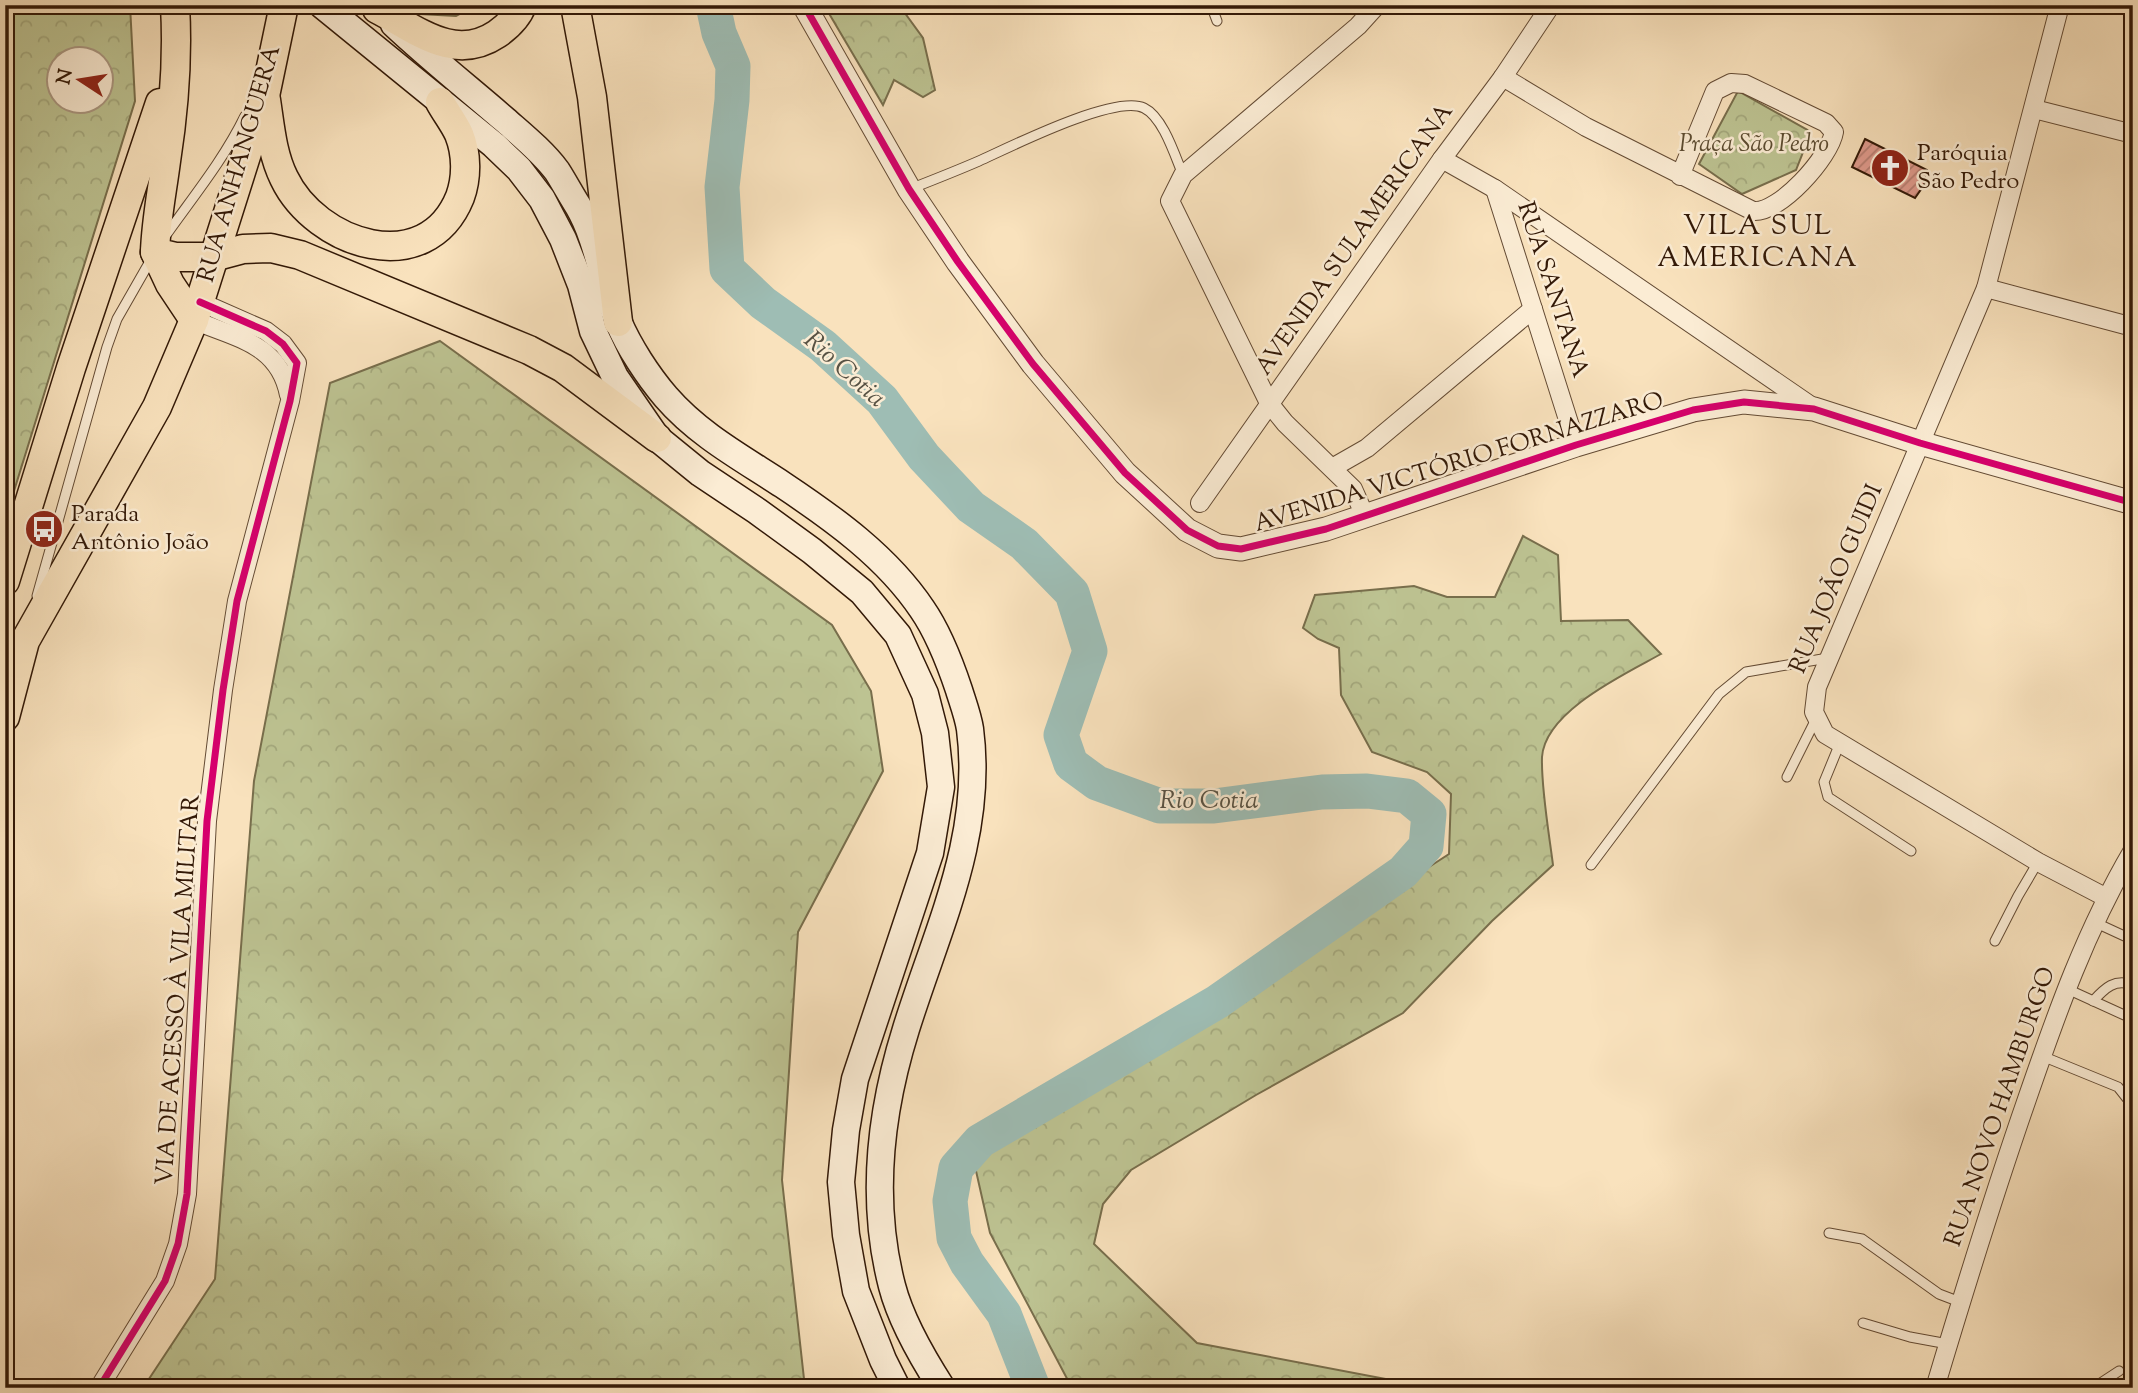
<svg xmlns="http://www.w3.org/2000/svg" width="2138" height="1393" font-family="'Sorts Mill Goudy',serif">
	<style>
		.green { fill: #bdc392; stroke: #786e4c; stroke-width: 2 }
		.forest { fill: url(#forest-crowns); stroke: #786e4c; stroke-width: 2; fill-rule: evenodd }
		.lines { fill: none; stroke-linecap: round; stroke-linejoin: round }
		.river { stroke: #9ebdb4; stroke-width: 35 }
		.building { fill: url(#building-hatch); stroke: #331907; stroke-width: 2 }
		.service-casing { stroke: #644b34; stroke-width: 11 }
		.minor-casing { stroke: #644b34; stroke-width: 20 }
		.tertiary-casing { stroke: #644b34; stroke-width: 25 }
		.secondary-casing { stroke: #331907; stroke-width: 29 }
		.primary-casing { stroke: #331907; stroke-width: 31 }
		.service { stroke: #fbecd4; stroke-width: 9 }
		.minor { stroke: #fbecd4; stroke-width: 18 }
		.tertiary { stroke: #fbecd4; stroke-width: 23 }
		.secondary { stroke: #fbecd4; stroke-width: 26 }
		.primary { stroke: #f9e2bd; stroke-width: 28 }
		.cycleway-casing { stroke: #fbecd4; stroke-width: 11 }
		.cycleway { stroke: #d6006c; stroke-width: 7 }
		.labels { text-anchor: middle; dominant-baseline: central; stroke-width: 5; stroke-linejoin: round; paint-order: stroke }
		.park-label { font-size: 24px; font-style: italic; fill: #5c4c31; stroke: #fbecd4 }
		.poi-label { font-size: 24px; fill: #331907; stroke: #fbecd4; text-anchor: start }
		.street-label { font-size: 24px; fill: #331907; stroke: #fbecd4 }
		.water-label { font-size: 26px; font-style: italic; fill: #585244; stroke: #fbecd4 }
		.quarter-label { font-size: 28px; letter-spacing: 2px; fill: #331907; stroke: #fbecd4 }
	</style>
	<defs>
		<pattern id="forest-crowns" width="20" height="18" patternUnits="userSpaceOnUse" patternTransform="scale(1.75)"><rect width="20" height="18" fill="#bdc392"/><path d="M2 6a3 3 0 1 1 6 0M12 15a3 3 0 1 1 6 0" fill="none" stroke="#a3a77c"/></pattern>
		<pattern id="building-hatch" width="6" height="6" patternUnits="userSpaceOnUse" patternTransform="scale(1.75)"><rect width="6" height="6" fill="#df9a8c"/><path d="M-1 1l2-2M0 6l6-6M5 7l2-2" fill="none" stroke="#b57d70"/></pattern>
	</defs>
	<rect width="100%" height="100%" fill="#f9e2bd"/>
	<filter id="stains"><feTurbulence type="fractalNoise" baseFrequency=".00286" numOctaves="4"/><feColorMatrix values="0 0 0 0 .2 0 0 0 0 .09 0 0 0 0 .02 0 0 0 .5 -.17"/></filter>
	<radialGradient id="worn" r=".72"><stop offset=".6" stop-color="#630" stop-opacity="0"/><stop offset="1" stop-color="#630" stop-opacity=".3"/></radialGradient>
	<!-- green -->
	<polygon class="green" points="410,5 476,5 456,16 420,14"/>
	<!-- forest -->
	<g class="forest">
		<path d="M5,5H130L135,101L5,520ZM60,60H102V102H60Z"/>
		<polygon points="824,5 899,5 923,38 935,90 923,97 894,80 883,105"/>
		<polygon points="1738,91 1811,132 1796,170 1742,194 1699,164"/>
		<polygon points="440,341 832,625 871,691 883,771 798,932 782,1180 805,1388 143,1388 215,1279 254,781 330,383"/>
		<path d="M1523,536L1558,555L1561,621L1628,620L1661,654C1625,674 1545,711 1542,757C1541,788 1549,833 1553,865L1492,921L1403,1013L1256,1095L1131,1170L1103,1204L1094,1244L1197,1343L1433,1388H1072L990,1233L974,1162L1449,854L1451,794L1427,772L1372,752L1341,695L1339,648L1318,639L1303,628L1315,595L1414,586L1447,597H1495Z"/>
	</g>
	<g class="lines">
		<!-- river -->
		<polyline class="river" points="713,5 719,33 733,66 732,100 722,187 727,269 763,303 823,346 882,400 924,457 971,507 1024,544 1072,593 1090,651 1061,735 1071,764 1097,783 1160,806 1214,806 1322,792 1367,791 1407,796 1429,814 1426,846 1403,872 1217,1002 980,1141 956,1168 950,1201 954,1238 967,1263 1004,1314 1033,1388"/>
	</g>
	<!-- building -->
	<polygon class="building" points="1865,139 1927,170 1924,185 1915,198 1852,167"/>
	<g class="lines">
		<defs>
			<g id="service">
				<polyline points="1211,5 1217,21"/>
				<path d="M910,189C933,180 956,171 979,161C1010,147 1115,94 1144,108C1163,117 1175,156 1183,175"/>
				<path d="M164,238C192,198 223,161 245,116"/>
				<polyline points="37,596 107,347 117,319 153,256"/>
				<polyline points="1840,743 1824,782 1828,797 1911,851"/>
				<polyline points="1787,777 1816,719"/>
				<polyline points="1591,865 1719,694 1746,672 1828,658"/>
				<polyline points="2094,922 2133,940"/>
				<polyline points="1995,941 2018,896 2038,862"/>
				<polyline points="2065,988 2133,1019"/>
				<path d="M2093,1001C2105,988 2115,978 2133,985"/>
				<polyline points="2042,1056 2118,1087 2133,1106"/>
				<polyline points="1829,1233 1862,1239 1939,1294 1960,1302"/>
				<polyline points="1863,1323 1910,1337 1948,1344"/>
				<polyline points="2093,1388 2119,1371"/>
			</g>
			<g id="minor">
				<polyline points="2060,5 1986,288 1817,687 1814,712 1825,734 2038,862 2105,897"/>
				<path d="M1503,77L1586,127L1753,211C1779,214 1830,157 1834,132L1826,123L1745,84L1731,83L1715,91L1680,176"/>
				<polyline points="2034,109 2133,134"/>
				<polyline points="1442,159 1495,189 1814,408"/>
				<polyline points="1495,189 1576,445"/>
				<polyline points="1986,288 2133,327"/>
				<path d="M194,320C235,338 279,343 289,395"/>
				<polyline points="1332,468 1367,448 1533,309"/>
				<polyline points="1200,503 1442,159 1503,77 1551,5"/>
				<polyline points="1365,516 1353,489 1285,423 1269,403 1170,201 1183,175 1358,26 1377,5"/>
				<polyline points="99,1388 165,1281 178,1244 187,1194 207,821 223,690 237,601 290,401 297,363 283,344 266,331 200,302"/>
				<path d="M1935,1388C1964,1291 1994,1194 2027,1099C2057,1012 2086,930 2133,850"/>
			</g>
			<polyline id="tertiary" points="804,5 909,189 958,262 1033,364 1125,473 1187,530 1218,546 1241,549 1326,529 1576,445 1693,410 1744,402 1814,409 1920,443 2133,503"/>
			<g id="secondary">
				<polyline points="322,5 494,145 519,169 542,199 563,239 581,285 593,331 615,377 657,438 700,473 757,511 812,551 862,592 898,635 925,694 935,733 941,787 930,853 855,1079 846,1130 841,1182 846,1235 856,1291 883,1360 897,1388"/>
				<path d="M394,24C429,57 468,88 505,120C522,135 543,152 557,171C564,182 571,195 578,206C599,242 602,284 618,321C629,347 648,376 666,397C699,435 742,458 783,485C834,519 887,557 922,609C938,632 950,663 959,690C963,703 968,716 970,729C984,837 937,929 906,1029C880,1112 870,1201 892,1286C901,1321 922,1357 942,1388"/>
			</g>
			<g id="primary">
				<path d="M175,5C178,57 174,110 166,161C162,192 156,221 155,252L176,257H213L243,249L271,248L300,255L529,350L563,368L657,438"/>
				<polyline points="575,5 592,97 618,322"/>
				<path d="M377,9C416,29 454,63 497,34C507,27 518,16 522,5"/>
				<path d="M266,100C270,126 272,154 284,178C316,245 426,281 460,197C467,178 467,154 459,134C454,123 446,113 440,102"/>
				<polyline points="155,252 170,284 194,320"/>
				<polyline points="5,581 71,368 160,103"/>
				<polyline points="5,717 25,641 157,407 194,320 265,96 284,5"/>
			</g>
		</defs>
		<!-- service casing -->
		<use href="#service" class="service-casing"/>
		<!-- minor casing -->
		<use href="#minor" class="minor-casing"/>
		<!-- tertiary casing -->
		<use href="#tertiary" class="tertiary-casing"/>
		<!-- secondary casing -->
		<use href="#secondary" class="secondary-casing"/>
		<!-- primary casing -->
		<use href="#primary" class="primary-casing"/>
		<!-- service -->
		<use href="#service" class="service"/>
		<!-- minor -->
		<use href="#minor" class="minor"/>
		<!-- tertiary -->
		<use href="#tertiary" class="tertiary"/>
		<!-- secondary -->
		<use href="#secondary" class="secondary"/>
		<!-- primary -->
		<use href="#primary" class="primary"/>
		<defs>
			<g id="cycleway">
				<polyline points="804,5 909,189 958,262 1033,364 1125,473 1187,530 1218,546 1241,549 1326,529 1576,445 1693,410 1744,402 1814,409 1920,443 2133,503"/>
				<polyline points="99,1388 165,1281 178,1244 187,1194 207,821 223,690 237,601 290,401 297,363 283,344 266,331 200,302"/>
			</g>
		</defs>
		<!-- cycleway casing -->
		<use href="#cycleway" class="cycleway-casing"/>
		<!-- cycleway -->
		<use href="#cycleway" class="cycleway"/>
	</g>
	<!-- icons -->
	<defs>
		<symbol id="church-disc" viewBox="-11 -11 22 22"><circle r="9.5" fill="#8f2418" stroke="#fbecd4"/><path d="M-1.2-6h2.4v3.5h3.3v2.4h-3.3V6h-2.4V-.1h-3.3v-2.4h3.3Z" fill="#fff"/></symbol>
		<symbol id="bus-disc" viewBox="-11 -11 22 22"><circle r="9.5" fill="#8f2418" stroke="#fbecd4"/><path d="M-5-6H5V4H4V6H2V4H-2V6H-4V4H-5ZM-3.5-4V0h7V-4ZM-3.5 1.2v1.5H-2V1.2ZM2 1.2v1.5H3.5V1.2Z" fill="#fff"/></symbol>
	</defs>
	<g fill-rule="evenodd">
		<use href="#church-disc" x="1868" y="146" width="44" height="44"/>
		<use href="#bus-disc" x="22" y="507" width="44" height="44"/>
	</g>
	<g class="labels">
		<!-- park labels -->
		<g class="park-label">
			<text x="1754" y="145">Praça São Pedro</text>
		</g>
		<!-- poi labels -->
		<g class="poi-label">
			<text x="1917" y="154">Paróquia<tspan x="1917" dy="28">São Pedro</tspan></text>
			<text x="71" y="515">Parada<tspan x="71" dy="28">Antônio João</tspan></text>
		</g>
		<!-- street labels -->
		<g class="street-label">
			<text transform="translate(240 164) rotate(-74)">RUA ANHANGUERA</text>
			<text transform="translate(1355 240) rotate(-55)">AVENIDA SULAMERICANA</text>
			<text transform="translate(1552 290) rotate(72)">RUA SANTANA</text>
			<text transform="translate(1459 463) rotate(-17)">AVENIDA VICTÓRIO FORNAZZARO</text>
			<text transform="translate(1837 579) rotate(-67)">RUA JOÃO GUIDI</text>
			<text transform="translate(179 990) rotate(-86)">VIA DE ACESSO À VILA MILITAR</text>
			<text transform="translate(2001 1107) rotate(-71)">RUA NOVO HAMBURGO</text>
		</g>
		<!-- water labels -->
		<g class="water-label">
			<text transform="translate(844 370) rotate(42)">Rio Cotia</text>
			<text x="1209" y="801">Rio Cotia</text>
		</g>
		<!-- quarter labels -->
		<g class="quarter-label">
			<text x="1758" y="227">VILA SUL<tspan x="1758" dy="32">AMERICANA</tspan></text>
		</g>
	</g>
	<!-- margin -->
	<rect width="2138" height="1393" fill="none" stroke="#f9e2bd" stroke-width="28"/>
	<rect x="7" y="7" width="2124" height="1379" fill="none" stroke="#331907" stroke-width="3.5"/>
	<rect x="14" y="14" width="2110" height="1365" fill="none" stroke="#331907" stroke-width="2"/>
	<!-- north arrow -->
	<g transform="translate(80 80) rotate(282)"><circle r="33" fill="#fbecd4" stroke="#ab9882" stroke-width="2"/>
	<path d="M0-5L12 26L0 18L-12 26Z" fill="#8f2418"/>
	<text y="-10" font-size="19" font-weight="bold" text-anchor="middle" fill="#331907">N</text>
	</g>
	<rect width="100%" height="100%" filter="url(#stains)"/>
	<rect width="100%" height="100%" fill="url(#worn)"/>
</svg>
